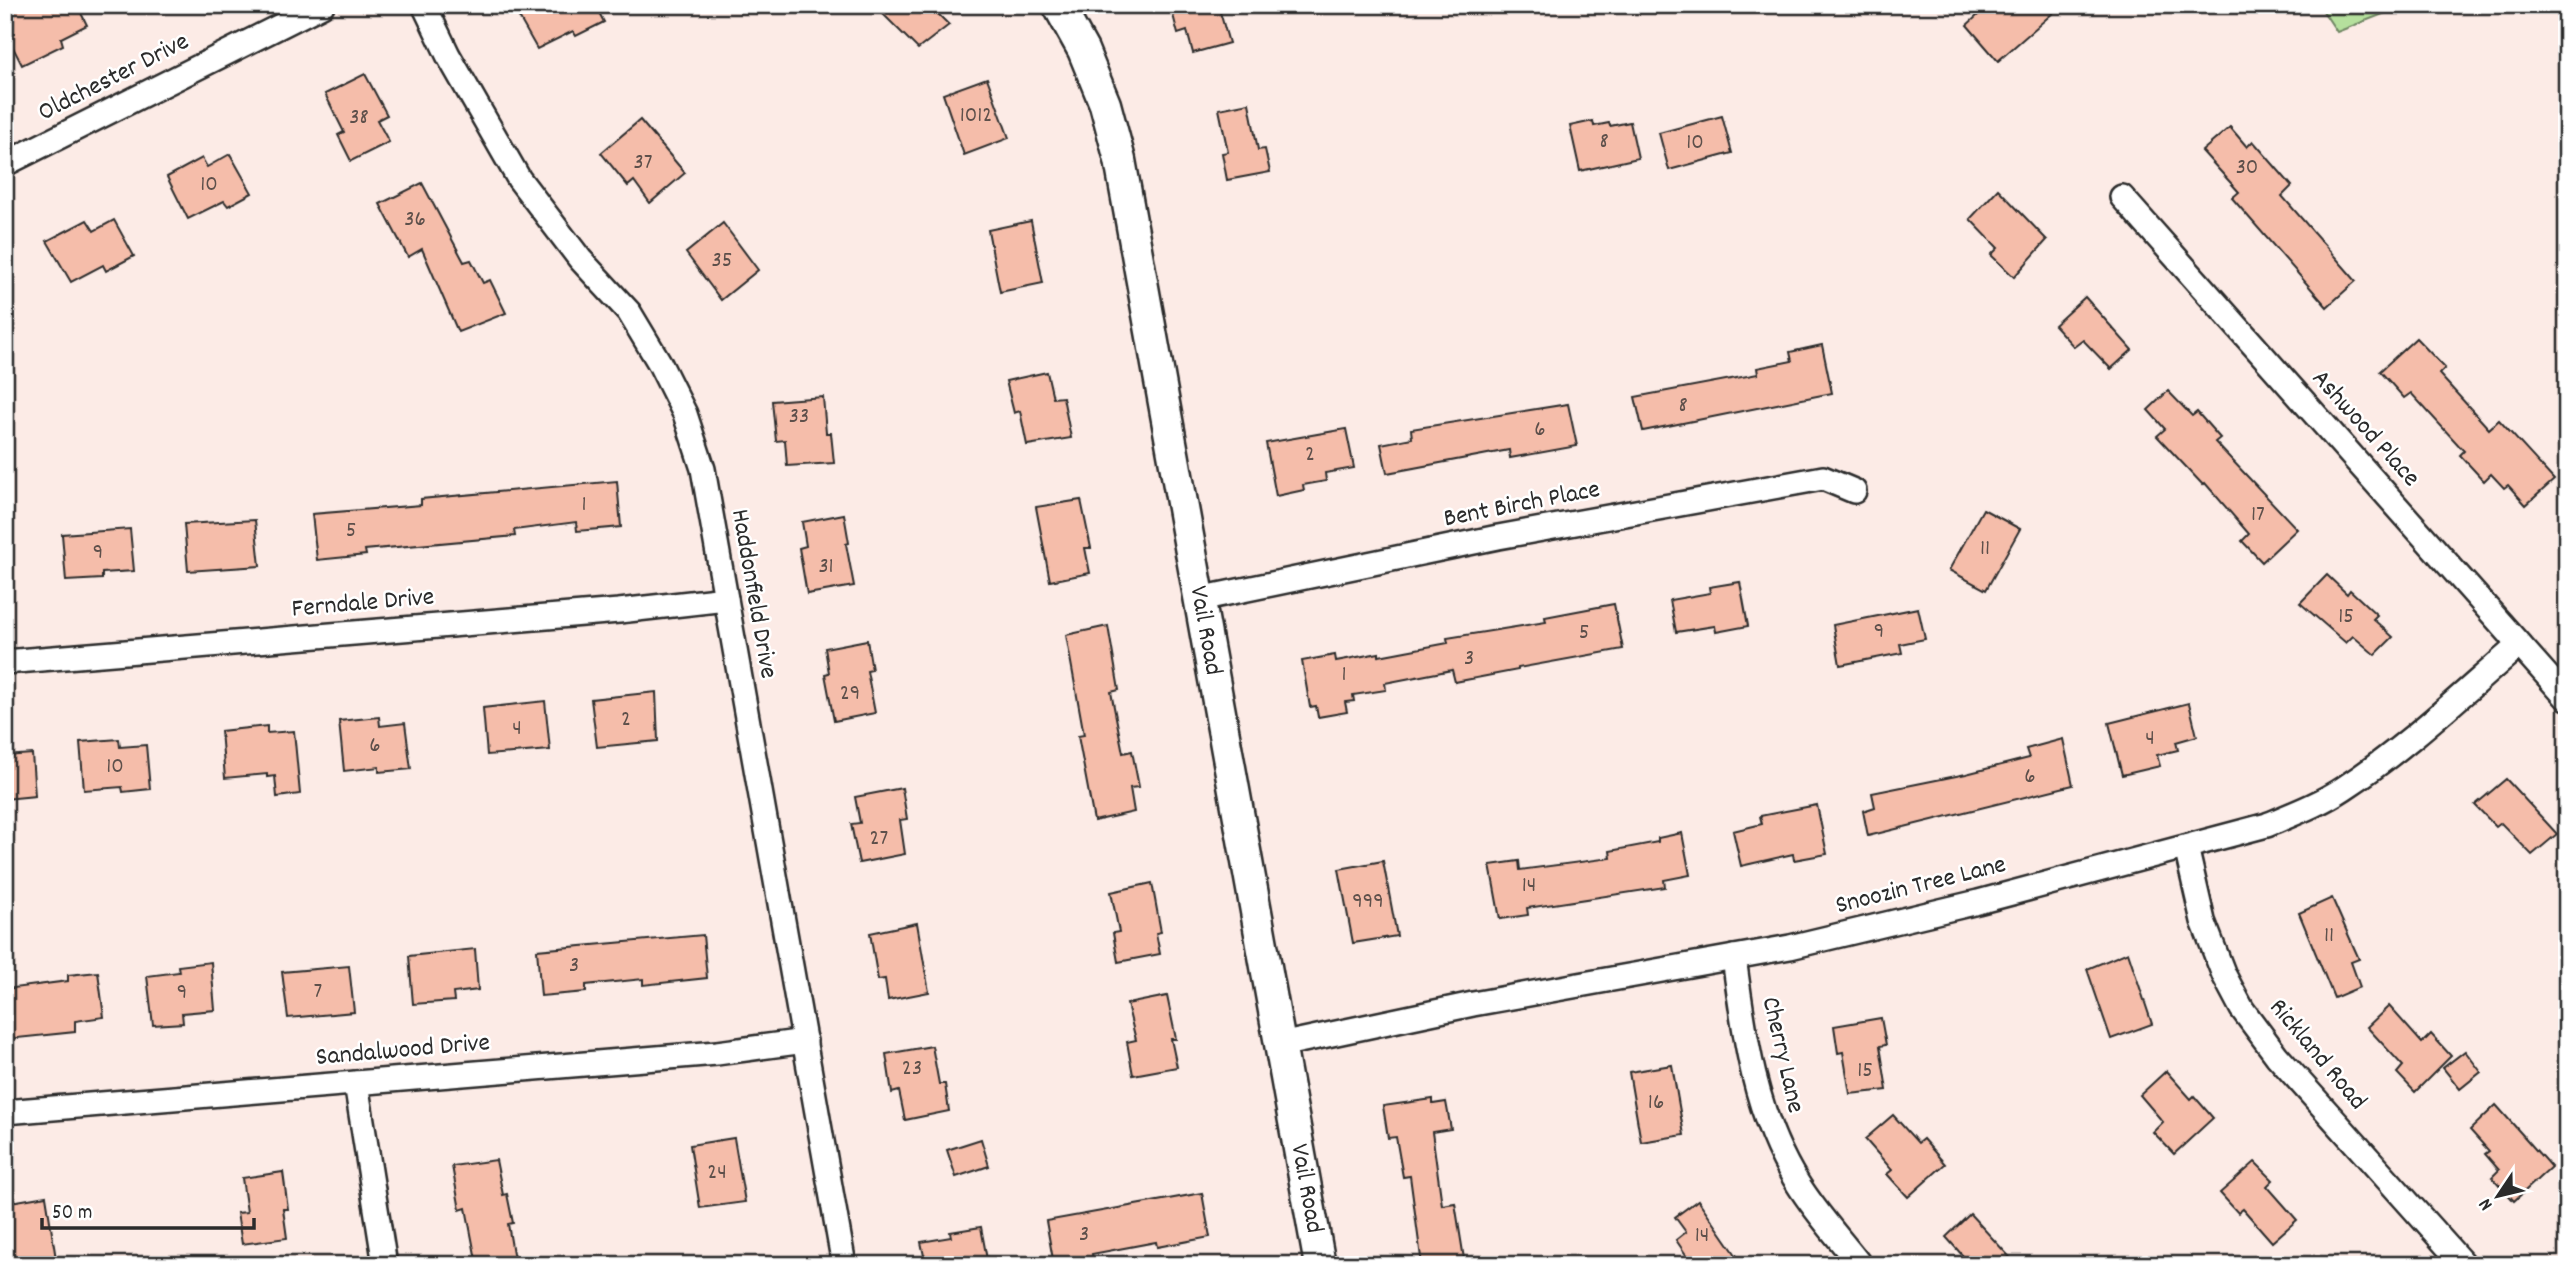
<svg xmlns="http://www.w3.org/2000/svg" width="2572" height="1270" font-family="Dekko,sans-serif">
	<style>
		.green { fill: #b5e09d; stroke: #708664; stroke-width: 2 }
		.building { fill: #f5bdaa; stroke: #2b2b2b; stroke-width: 2 }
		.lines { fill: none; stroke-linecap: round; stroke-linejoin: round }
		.minor-casing { stroke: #2b2b2b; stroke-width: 28 }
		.tertiary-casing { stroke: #2b2b2b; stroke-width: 35 }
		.minor { stroke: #fff; stroke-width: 23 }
		.tertiary { stroke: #fff; stroke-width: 30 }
		.labels { text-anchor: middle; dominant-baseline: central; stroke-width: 5; stroke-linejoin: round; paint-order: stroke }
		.number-label { font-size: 23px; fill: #5e504b }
		.street-label { font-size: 26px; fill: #2b2b2b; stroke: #fff }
	</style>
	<rect width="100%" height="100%" fill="#fcebe6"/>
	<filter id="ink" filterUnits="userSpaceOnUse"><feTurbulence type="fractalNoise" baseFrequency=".0143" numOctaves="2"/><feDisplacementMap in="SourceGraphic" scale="14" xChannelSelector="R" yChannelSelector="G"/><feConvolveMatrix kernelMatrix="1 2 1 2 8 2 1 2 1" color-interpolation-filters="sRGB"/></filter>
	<g filter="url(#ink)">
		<!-- green -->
		<polygon class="green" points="2319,5 2406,5 2337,32"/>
		<!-- building -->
		<g class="building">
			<polygon points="5,5 77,5 87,25 61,38 63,45 22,65 5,32"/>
			<polygon points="529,5 595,5 604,22 576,36 573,31 537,49 516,12"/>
			<polygon points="874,5 929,5 949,25 918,49"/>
			<polygon points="1192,5 1218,5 1229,43 1193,53 1187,31 1178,34 1172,11"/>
			<polygon points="1989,5 2062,5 1998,61 1967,25"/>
			<polygon points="365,74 387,115 377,120 389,142 351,161 338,135 344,132 325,94"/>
			<polygon points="987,78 1009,138 964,155 943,94"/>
			<polygon points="1249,103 1258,150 1265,149 1270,172 1227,180 1222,153 1228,152 1219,109"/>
			<polygon points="1722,116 1732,153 1669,170 1659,133"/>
			<polygon points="640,120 685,173 650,203 634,181 628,186 601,153"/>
			<polygon points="1593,121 1594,126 1609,123 1610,126 1630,122 1638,158 1580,171 1570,126"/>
			<polygon points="2230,127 2247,147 2253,141 2292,186 2282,196 2356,281 2327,307 2232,198 2239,192 2202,151"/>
			<polygon points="230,154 252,193 228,206 224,201 188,219 167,177 202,158 207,167"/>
			<polygon points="422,183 464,262 471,260 483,283 490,280 506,313 458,332 422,249 408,257 380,204"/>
			<polygon points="1998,189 2047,240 2014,277 1991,255 1998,248 1970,219"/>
			<polygon points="87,220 94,231 114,220 134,256 106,271 103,265 71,282 47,241"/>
			<polygon points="1031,221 1043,283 1000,292 988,230"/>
			<polygon points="723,223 758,270 721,300 686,253"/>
			<polygon points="2085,297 2132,350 2111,369 2083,340 2074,347 2054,325"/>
			<polygon points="2416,338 2445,368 2439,374 2489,429 2499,420 2554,480 2526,505 2508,485 2504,488 2491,474 2484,481 2460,455 2464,451 2411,393 2404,398 2380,371"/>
			<polygon points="1822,345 1832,393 1643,431 1635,397 1758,374 1757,368 1792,361 1790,352"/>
			<polygon points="1047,372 1053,398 1063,397 1071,438 1027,445 1020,411 1014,413 1006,381"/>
			<polygon points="2168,391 2192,416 2197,412 2220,438 2215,442 2297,529 2262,562 2242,541 2249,534 2205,483 2203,485 2157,436 2165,429 2148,410"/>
			<polygon points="823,397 826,433 831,433 834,463 787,466 785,440 776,441 772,401"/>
			<polygon points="1568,404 1577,446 1510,458 1509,450 1387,473 1381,444 1412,438 1411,429"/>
			<polygon points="1346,429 1354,468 1325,473 1326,481 1303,485 1304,490 1276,496 1266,443"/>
			<polygon points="617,481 621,527 577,531 576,522 514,530 515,536 365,550 366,555 317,560 312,514 421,505 421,499"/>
			<polygon points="1081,500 1091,548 1085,548 1090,573 1050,581 1036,507"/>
			<polygon points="1983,509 2020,529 1986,590 1949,570"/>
			<polygon points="844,514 849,543 846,544 854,586 807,594 799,548 806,546 802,522"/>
			<polygon points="255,520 260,566 188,571 184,524"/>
			<polygon points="130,529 134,571 102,573 102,579 66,581 62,534"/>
			<polygon points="2327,575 2347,594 2350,590 2377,615 2373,619 2393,637 2375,655 2353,636 2346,643 2300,603"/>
			<polygon points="1740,582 1748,626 1716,632 1715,626 1676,632 1670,600 1710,593 1709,587"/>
			<polygon points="1614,604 1623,649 1518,668 1518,670 1455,682 1452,670 1385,683 1386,690 1353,695 1354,701 1345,702 1347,712 1318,717 1316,706 1310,707 1302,661 1335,655 1336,661 1379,653 1379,656 1448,643 1447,638 1546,622 1545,617"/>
			<polygon points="1918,608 1925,639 1900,644 1902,653 1840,665 1833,625"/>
			<polygon points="1108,626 1119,690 1111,692 1123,753 1132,751 1139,787 1130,788 1134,812 1094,821 1078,736 1084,735 1066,635"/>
			<polygon points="867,640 872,670 867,671 875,713 834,721 825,674 829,673 825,648"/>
			<polygon points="656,692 658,741 597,747 591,699"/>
			<polygon points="545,701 550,750 487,755 483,708"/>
			<polygon points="2189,703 2197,736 2176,742 2178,750 2157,755 2160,766 2122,775 2109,723"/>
			<polygon points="379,717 380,726 405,723 411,769 379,772 379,767 344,771 339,721"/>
			<polygon points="267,726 267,733 294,731 300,794 277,797 275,776 267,777 267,774 225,778 221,731"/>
			<polygon points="119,739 120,747 146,745 150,789 123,792 122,787 84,790 80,742"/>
			<polygon points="2063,739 2073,785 1868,836 1863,811 1875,807 1872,793 1966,774 2029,758 2026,749"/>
			<polygon points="32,754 35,796 5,799 5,756"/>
			<polygon points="2506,779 2557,834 2532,855 2501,823 2496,827 2475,805"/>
			<polygon points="902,788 907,819 900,820 905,854 859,863 851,824 860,823 855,797"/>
			<polygon points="1817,805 1827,854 1794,860 1793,854 1741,866 1733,831 1762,824 1760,816"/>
			<polygon points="1682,833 1690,875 1664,880 1665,887 1527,908 1528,915 1500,919 1490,865 1519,861 1520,870 1611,858 1610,851 1658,842 1658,838"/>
			<polygon points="1383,861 1397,936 1353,943 1339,869"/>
			<polygon points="1152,883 1161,932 1156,933 1160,954 1118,962 1113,933 1119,932 1111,892"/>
			<polygon points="2332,898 2359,959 2351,962 2360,987 2334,998 2299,913"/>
			<polygon points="917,923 929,992 888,1000 885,979 878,980 870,933"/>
			<polygon points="703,935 707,978 643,985 643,979 586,985 586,992 541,996 537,950"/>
			<polygon points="475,949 478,990 453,993 454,1001 413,1004 409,956"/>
			<polygon points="2128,952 2152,1024 2111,1039 2087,969"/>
			<polygon points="211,962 215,1010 182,1013 183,1023 153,1025 147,976 179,972 178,966"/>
			<polygon points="349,966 354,1012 288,1018 282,972"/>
			<polygon points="98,972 104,1017 75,1021 75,1032 8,1039 5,989 68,981 68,975"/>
			<polygon points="1167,996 1176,1039 1171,1039 1177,1067 1133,1075 1127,1042 1136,1040 1127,1004"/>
			<polygon points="2389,1006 2422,1043 2431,1034 2451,1056 2415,1092 2397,1073 2403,1066 2367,1027"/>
			<polygon points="1881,1018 1886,1045 1880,1046 1887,1090 1850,1094 1843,1052 1838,1053 1834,1026"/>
			<polygon points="932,1046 939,1084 945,1084 949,1111 905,1120 899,1091 892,1093 886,1054"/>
			<polygon points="2465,1051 2481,1072 2460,1089 2443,1068"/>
			<polygon points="1672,1065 1684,1135 1641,1142 1629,1072"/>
			<polygon points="2166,1071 2191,1099 2194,1096 2213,1118 2174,1154 2153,1132 2163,1122 2140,1095"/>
			<polygon points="1433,1099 1433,1104 1446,1102 1451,1129 1432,1132 1442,1205 1455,1203 1465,1265 1422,1265 1410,1176 1403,1177 1396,1137 1388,1138 1383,1106"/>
			<polygon points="2496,1105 2551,1167 2514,1201 2492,1177 2499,1170 2485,1154 2489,1151 2470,1130"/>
			<polygon points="1893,1115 1918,1143 1923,1139 1945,1164 1908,1197 1887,1174 1892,1170 1865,1139"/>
			<polygon points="734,1138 745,1202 700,1208 690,1145"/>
			<polygon points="981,1139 989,1166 956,1177 947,1150"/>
			<polygon points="496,1160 503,1195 507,1194 513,1223 508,1224 515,1265 477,1265 466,1208 460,1210 452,1166"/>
			<polygon points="2255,1162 2273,1180 2267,1186 2297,1220 2272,1242 2243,1209 2238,1213 2220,1193"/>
			<polygon points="283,1172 288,1209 283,1209 287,1238 242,1244 237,1213 247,1212 242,1178"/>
			<polygon points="1202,1193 1210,1237 1157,1247 1156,1242 1092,1254 1093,1259 1054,1265 1046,1221"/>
			<polygon points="46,1196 57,1265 8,1265 5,1245 5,1203"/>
			<polygon points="1698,1200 1743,1265 1693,1265 1676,1240 1686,1232 1675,1217"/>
			<polygon points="1970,1214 2017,1265 1971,1265 1946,1237"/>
			<polygon points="981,1227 988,1265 926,1265 921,1242 951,1237 950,1232"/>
		</g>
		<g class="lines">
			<defs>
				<g id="minor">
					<polyline points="424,5 448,55 519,179 580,259 629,312 659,362 685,414 703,469 844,1265"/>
					<polyline points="5,164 322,5"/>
					<polyline points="2122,197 2567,698"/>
					<polyline points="1199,599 1498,537 1823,478 1854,491"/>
					<polyline points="5,662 619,611 726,599"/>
					<polyline points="2186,847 2203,921 2224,975 2242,1009 2277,1056 2464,1265"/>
					<path d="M1734,957C1744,1035 1755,1116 1798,1184C1816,1213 1839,1238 1860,1265"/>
					<path d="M1280,1045L1473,1004L1790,947L1978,902L2267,825C2293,814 2320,804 2344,788C2407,747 2462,694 2519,645"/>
					<polyline points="356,1083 385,1265"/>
					<polyline points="5,1112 717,1053 805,1041"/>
				</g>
				<g id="tertiary">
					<path id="s1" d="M1058,5L1083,50L1105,104L1120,160L1320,1265"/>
				</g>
			</defs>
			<!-- minor casing -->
			<use href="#minor" class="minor-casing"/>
			<!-- tertiary casing -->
			<use href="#tertiary" class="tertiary-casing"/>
			<!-- minor -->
			<use href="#minor" class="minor"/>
			<!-- tertiary -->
			<use href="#tertiary" class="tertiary"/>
		</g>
	</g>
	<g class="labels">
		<!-- number labels -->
		<g class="number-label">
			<text x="976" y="116">1012</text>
			<text x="359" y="118">38</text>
			<text x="1604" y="142">8</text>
			<text x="1695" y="143">10</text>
			<text x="643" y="163">37</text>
			<text x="2247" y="168">30</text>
			<text x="209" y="185">10</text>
			<text x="415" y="220">36</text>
			<text x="722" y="261">35</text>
			<text x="1683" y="406">8</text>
			<text x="799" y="417">33</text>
			<text x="1540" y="430">6</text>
			<text x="1310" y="455">2</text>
			<text x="584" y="505">1</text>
			<text x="2258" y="515">17</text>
			<text x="351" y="531">5</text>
			<text x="1985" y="549">11</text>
			<text x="98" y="553">9</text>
			<text x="826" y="567">31</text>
			<text x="2346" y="617">15</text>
			<text x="1879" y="632">9</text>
			<text x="1584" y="633">5</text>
			<text x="1469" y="659">3</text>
			<text x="1344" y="675">1</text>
			<text x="850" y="694">29</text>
			<text x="626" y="720">2</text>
			<text x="517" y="729">4</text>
			<text x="2150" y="739">4</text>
			<text x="375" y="746">6</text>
			<text x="115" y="767">10</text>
			<text x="2030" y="777">6</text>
			<text x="879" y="839">27</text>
			<text x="1529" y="886">14</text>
			<text x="1368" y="902">999</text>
			<text x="2329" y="936">11</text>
			<text x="574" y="966">3</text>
			<text x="318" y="992">7</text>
			<text x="182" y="993">9</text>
			<text x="912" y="1069">23</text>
			<text x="1865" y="1071">15</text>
			<text x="1656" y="1103">16</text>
			<text x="717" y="1173">24</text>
			<text x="1084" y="1235">3</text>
			<text x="1702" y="1236">14</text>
		</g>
		<!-- street labels -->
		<g class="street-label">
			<text transform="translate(114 78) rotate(-27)">Oldchester Drive</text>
			<text transform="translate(2365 429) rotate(48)">Ashwood Place</text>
			<text transform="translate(1522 505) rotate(-11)">Bent Birch Place</text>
			<text transform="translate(753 594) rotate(80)">Haddonfield Drive</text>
			<text transform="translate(363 604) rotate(-5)">Ferndale Drive</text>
			<text stroke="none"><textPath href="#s1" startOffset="646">Vail Road</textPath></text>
			<text transform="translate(1921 886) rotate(-14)">Snoozin Tree Lane</text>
			<text transform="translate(403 1051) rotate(-5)">Sandalwood Drive</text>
			<text transform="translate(1782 1055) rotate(77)">Cherry Lane</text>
			<text transform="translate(2317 1055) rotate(50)">Rickland Road</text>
			<text stroke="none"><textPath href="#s1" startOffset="1213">Vail Road</textPath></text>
		</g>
	</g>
	<!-- margin -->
	<rect width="2572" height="1270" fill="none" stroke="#fff" stroke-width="28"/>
	<rect x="14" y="14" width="2544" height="1242" fill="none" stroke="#2b2b2b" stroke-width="2.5" filter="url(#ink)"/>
	<!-- north arrow -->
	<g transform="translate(2498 1196) rotate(235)" stroke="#ffffff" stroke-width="5" paint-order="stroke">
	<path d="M0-5L12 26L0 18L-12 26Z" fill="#2b2b2b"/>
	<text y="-10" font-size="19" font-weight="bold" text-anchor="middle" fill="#2b2b2b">N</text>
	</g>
	<!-- scale -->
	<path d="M42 1218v10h212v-10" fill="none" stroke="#2b2b2b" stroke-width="3.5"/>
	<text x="52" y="1218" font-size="21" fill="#2b2b2b" stroke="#ffffff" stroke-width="5" paint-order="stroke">50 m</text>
</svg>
